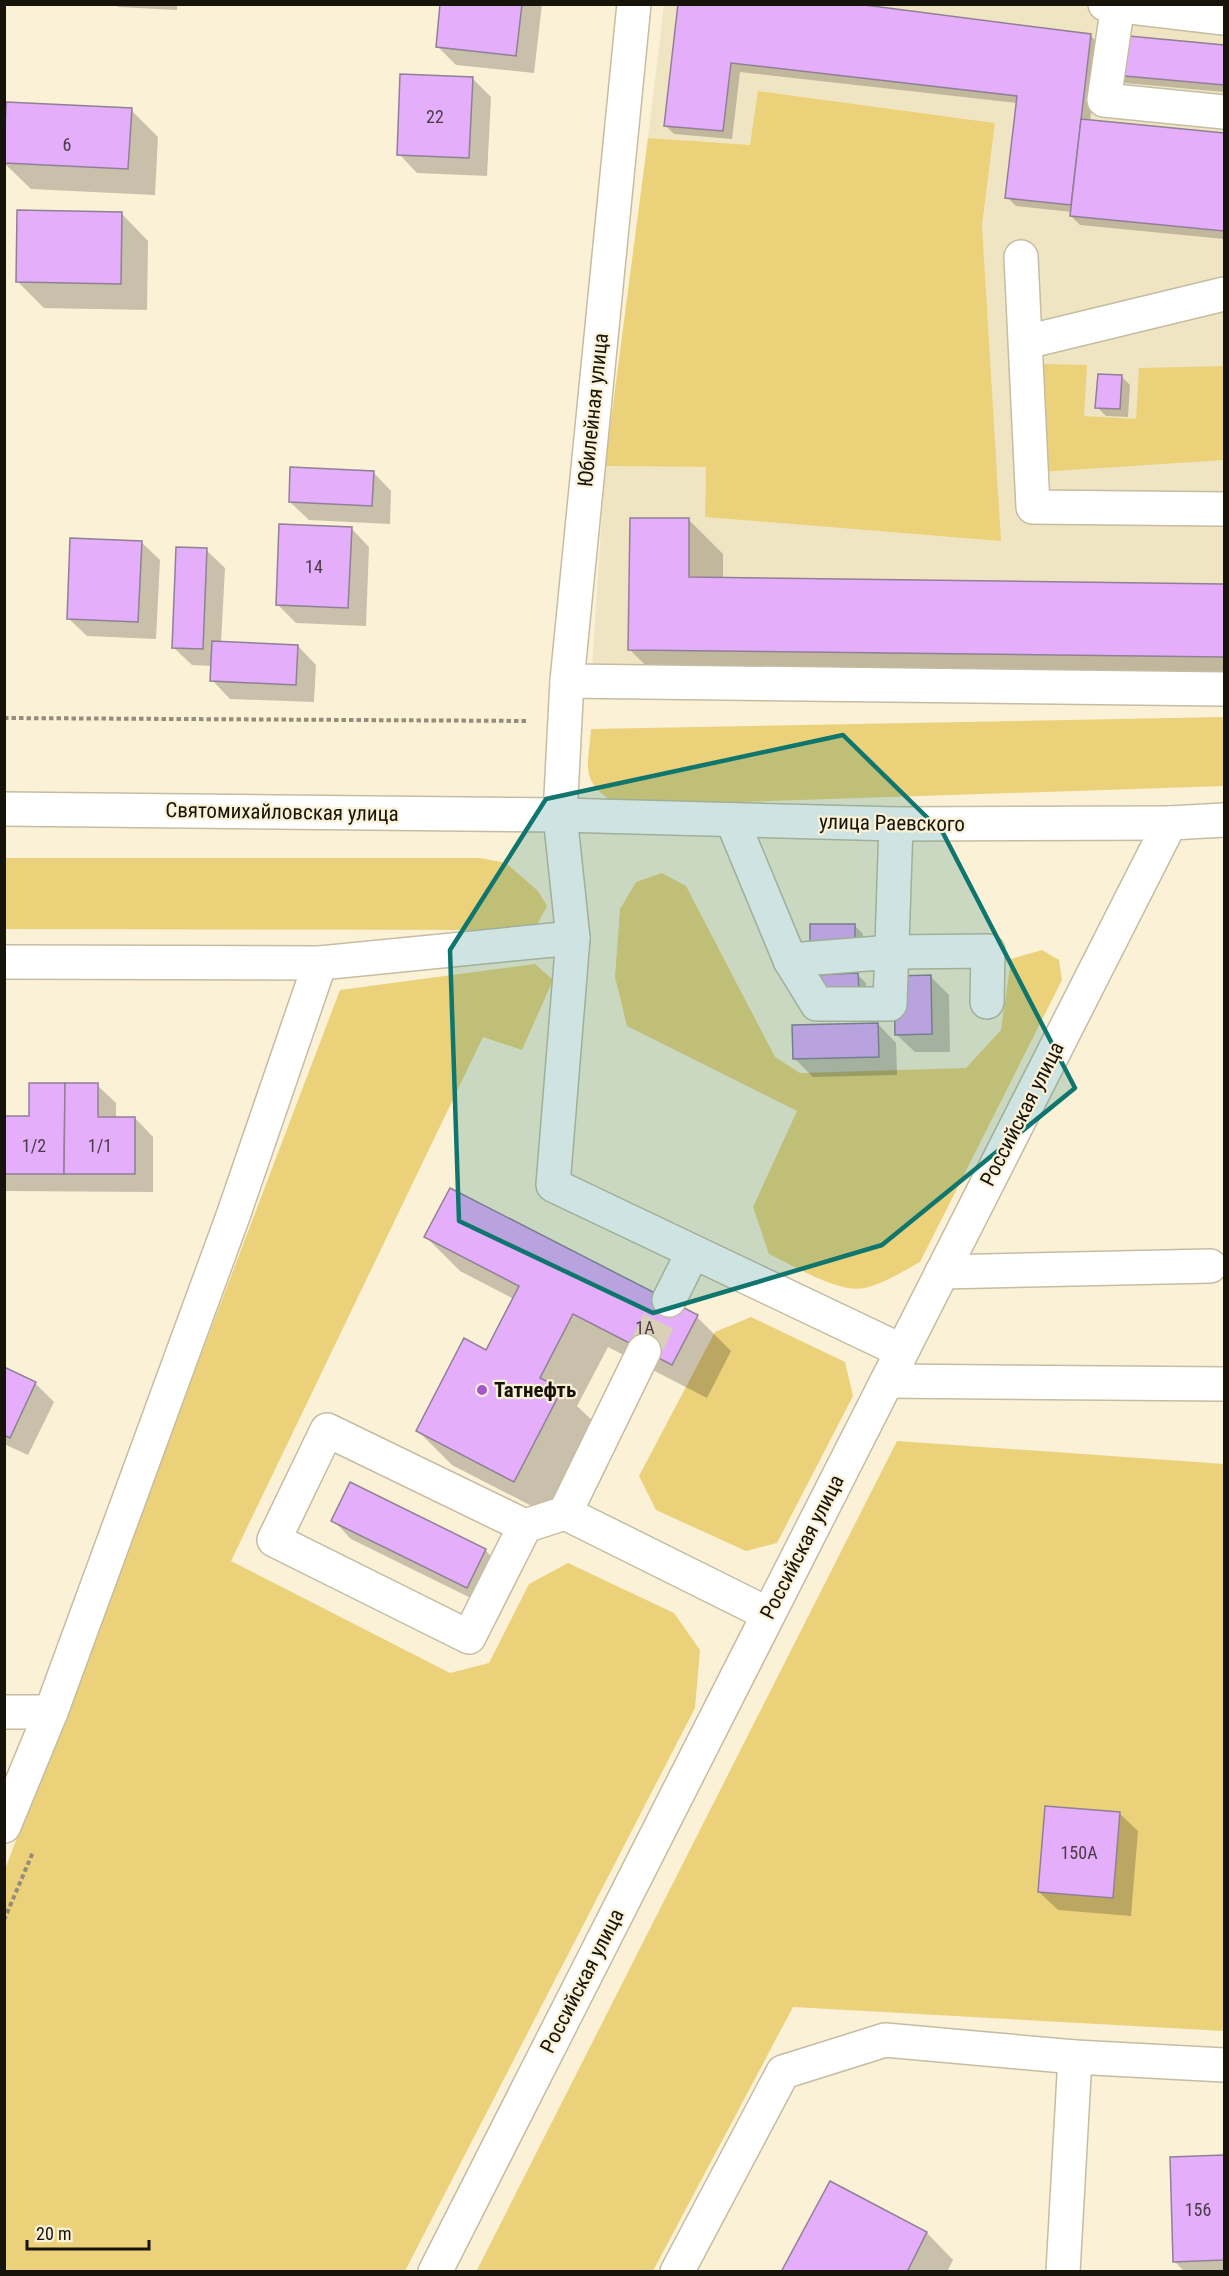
<svg xmlns="http://www.w3.org/2000/svg" width="1229" height="2276" font-family="'Roboto Condensed',sans-serif">
	<style>
		.built { fill: #f0e5c3 }
		.green { fill: #ecd17b }
		.shadow { fill: #0003 }
		.building { fill: #e4aefb; stroke: #8f8096; stroke-width: 1.5 }
		.lines { fill: none; stroke-linecap: round; stroke-linejoin: round }
		.minor-tunnel { stroke: #d8d0b7; stroke-width: 33; stroke-dasharray: 33 16; stroke-linecap: butt }
		.minor-casing { stroke: #c5bda2; stroke-width: 36 }
		.major-casing { stroke: #c5bda2; stroke-width: 36 }
		.path { stroke: #938d7a; stroke-width: 4; stroke-dasharray: 4.5 3; stroke-linecap: butt }
		.minor { stroke: #fff; stroke-width: 33 }
		.major { stroke: #fff; stroke-width: 33 }
		.marked { fill: #0f766e; fill-opacity: 0.2; stroke: #0f766e; stroke-width: 4.5; stroke-linejoin: round }
		.poi-dot { fill: #a656c6; stroke: #faf1d6; stroke-width: 2 }
		.labels { text-anchor: middle; dominant-baseline: central; stroke-width: 4.5; stroke-linejoin: round; paint-order: stroke }
		.number-label { font-size: 18px; fill: #4a3a46 }
		.street-label { font-size: 21px; fill: #16130a; stroke: #faf1d6 }
		.poi-label { font-size: 21px; font-weight: bold; fill: #16130a; stroke: #faf1d6; text-anchor: start }
	</style>
	<rect width="100%" height="100%" fill="#faf1d6"/>
	<!-- built -->
	<polygon class="built" points="664,5 1224,5 1224,675 592,667 605,466 706,467 705,516 982,226 995,123 759,91 750,146 648,138"/>
	<!-- green -->
	<g class="green">
		<polygon points="758,91 995,123 982,226 1001,541 705,517 706,467 605,466 648,138 750,145"/>
		<polygon points="1044,364 1087,365 1084,416 1136,419 1139,368 1224,366 1224,460 1040,472"/>
		<path d="M1224,717V786L619,806C579,781 588,771 591,729Z"/>
		<polygon points="5,858 480,858 506,863 538,891 547,906 537,925 508,930 5,929"/>
		<path d="M662,873L686,886L775,1057L800,1073L966,1068L1001,1030L1011,959L1042,950L1059,960L1062,980L920,1262C902,1272 884,1283 865,1288C840,1294 792,1265 769,1254L753,1207L797,1111L627,1026L615,977L620,909L636,882Z"/>
		<polygon points="535,964 553,980 522,1050 483,1037 231,1561 450,1673 489,1663 529,1584 568,1563 674,1613 700,1650 695,1708 405,2271 5,2271 4,1872 340,990"/>
		<polygon points="751,1317 845,1362 853,1396 777,1543 746,1551 656,1510 639,1476 715,1332"/>
		<polygon points="897,1441 1224,1464 1224,2031 793,2007 653,2271 476,2272"/>
	</g>
	<!-- shadow -->
	<g class="shadow">
		<polygon points="116,4 177,4 177,10 118,7"/>
		<polygon points="442,4 542,4 534,73 456,65 437,46"/>
		<polygon points="679,4 1090,35 1099,44 1090,121 1224,134 1224,239 1080,225 1071,216 1072,212 1016,206 1007,197 1017,103 740,72 732,139 674,134 665,125"/>
		<polygon points="1119,37 1224,46 1224,92 1125,83 1116,74"/>
		<polygon points="472,78 491,97 487,176 417,173 399,154"/>
		<polygon points="131,110 158,137 155,195 31,189 4,163"/>
		<polygon points="122,214 148,241 147,310 44,308 17,281"/>
		<polygon points="1121,376 1130,385 1128,417 1106,416 1097,407"/>
		<polygon points="373,472 391,491 390,524 309,520 290,502"/>
		<polygon points="689,520 723,554 723,579 1224,586 1224,691 664,683 629,649"/>
		<polygon points="351,528 369,547 366,626 296,623 278,605"/>
		<polygon points="141,542 160,560 156,639 87,636 68,618"/>
		<polygon points="206,550 225,568 221,643 298,646 316,665 314,702 230,699 212,680 212,666 192,665 173,647"/>
		<polygon points="811,925 854,925 863,934 864,950"/>
		<polygon points="857,974 866,983 867,1001 827,1003"/>
		<polygon points="930,976 949,995 950,1052 915,1052 896,1034"/>
		<polygon points="878,1024 896,1043 897,1075 813,1077 795,1059"/>
		<polygon points="97,1085 116,1103 116,1118 135,1118 153,1137 153,1192 4,1191 4,1117 30,1117"/>
		<polygon points="426,1237 697,1317 731,1351 707,1398 608,1347 577,1406 596,1424 549,1515 452,1465 418,1431 487,1352 514,1299 460,1271"/>
		<polygon points="4,1369 35,1383 54,1402 28,1455 4,1444"/>
		<polygon points="351,1484 485,1550 504,1569 485,1605 351,1539 333,1520"/>
		<polygon points="1119,1813 1138,1831 1131,1916 1058,1910 1039,1892"/>
		<polygon points="1224,2157 1224,2272 1185,2272 1174,2261 1172,2159"/>
		<polygon points="830,2183 927,2233 953,2260 947,2272 783,2272"/>
	</g>
	<!-- building -->
	<g class="building">
		<polygon points="440,4 522,4 516,56 436,47"/>
		<polygon points="678,4 857,4 1091,34 1071,205 1005,198 1017,96 731,63 723,131 664,126"/>
		<polygon points="1118,35 1224,45 1224,85 1114,75"/>
		<polygon points="400,74 473,77 469,158 397,155"/>
		<polygon points="6,102 132,108 128,169 4,163"/>
		<polygon points="1081,119 1224,133 1224,231 1070,216"/>
		<polygon points="17,210 122,212 121,284 16,282"/>
		<polygon points="1098,374 1122,375 1120,409 1095,408"/>
		<polygon points="290,467 374,471 372,506 289,502"/>
		<polygon points="630,518 689,518 689,577 1224,584 1224,657 628,650"/>
		<polygon points="279,524 352,527 348,608 276,605"/>
		<polygon points="70,538 142,541 138,622 67,619"/>
		<polygon points="176,547 207,548 203,649 172,648"/>
		<polygon points="212,641 298,645 296,685 210,681"/>
		<rect x="810" y="924" width="45" height="18"/>
		<polygon points="858,973 859,992 816,995 814,975"/>
		<polygon points="931,975 932,1034 895,1035 894,976"/>
		<polygon points="878,1023 879,1057 793,1059 792,1025"/>
		<polygon points="29,1083 65,1083 64,1174 4,1174 4,1116 29,1116"/>
		<polygon points="65,1083 98,1083 98,1117 135,1117 135,1174 64,1174"/>
		<polygon points="450,1188 698,1315 672,1365 573,1314 540,1378 562,1389 514,1482 416,1431 464,1338 486,1350 519,1286 424,1237"/>
		<polygon points="4,1367 36,1382 10,1438 4,1435"/>
		<polygon points="350,1482 486,1549 467,1588 331,1521"/>
		<polygon points="1045,1806 1120,1812 1113,1898 1038,1892"/>
		<polygon points="1224,2155 1224,2260 1173,2262 1170,2157"/>
		<polygon points="830,2181 927,2232 907,2272 781,2272"/>
	</g>
	<g class="lines">
		<!-- minor-tunnel -->
		<polyline class="minor-tunnel" points="644,1351 669,1300"/>
		<defs>
			<g id="minor">
				<polyline points="634,4 567,681 560,815 573,938 553,1185 902,1351"/>
				<polyline points="1105,4 1224,18"/>
				<polyline points="1118,4 1104,100 1224,112"/>
				<polyline points="1021,257 1033,507 1224,509"/>
				<polyline points="1026,342 1224,294"/>
				<polyline points="567,681 1224,689"/>
				<polyline points="4,809 560,815 896,824 1170,823"/>
				<polyline points="732,820 790,960 817,1004 890,1004 896,824"/>
				<polyline points="790,960 892,952 988,951 987,1002"/>
				<polyline points="4,962 320,963 573,938"/>
				<polyline points="942,1272 1210,1266"/>
				<polyline points="669,1300 693,1252"/>
				<polyline points="644,1351 565,1513 768,1614"/>
				<polyline points="887,1381 1224,1384"/>
				<polyline points="525,1526 327,1430 274,1540 469,1637 525,1526 565,1513"/>
				<polyline points="4,1712 51,1712"/>
				<polyline points="4,1826 51,1712 233,1216 320,963"/>
				<polyline points="677,2272 783,2072 885,2040 1075,2057 1224,2065"/>
				<polyline points="1063,2272 1075,2057"/>
			</g>
			<polyline id="major" points="435,2272 1170,823 1224,820"/>
		</defs>
		<!-- minor casing -->
		<use href="#minor" class="minor-casing"/>
		<!-- major casing -->
		<use href="#major" class="major-casing"/>
		<!-- path -->
		<g class="path">
			<polyline points="4,718 529,721"/>
			<polyline points="4,1920 33,1852"/>
		</g>
		<!-- minor -->
		<use href="#minor" class="minor"/>
		<!-- major -->
		<use href="#major" class="major"/>
	</g>
	<!-- marked area -->
	<path class="marked" d="M843,735L943,833L1075,1088L882,1245L653,1313L459,1221L450,950L546,799Z"/>
	<!-- markers -->
	<circle class="poi-dot" cx="482" cy="1390" r="6"/>
	<g class="labels">
		<!-- number labels -->
		<g class="number-label">
			<text x="435" y="116">22</text>
			<text x="67" y="144">6</text>
			<text x="314" y="566">14</text>
			<text x="34" y="1145">1/2</text>
			<text x="100" y="1145">1/1</text>
			<text x="645" y="1327">1А</text>
			<text x="1079" y="1852">150А</text>
			<text x="1198" y="2209">156</text>
		</g>
		<!-- street labels -->
		<g class="street-label">
			<text transform="translate(593 410) rotate(-84)">Юбилейная улица</text>
			<text transform="translate(282 812) rotate(1)">Святомихайловская улица</text>
			<text transform="translate(892 823) rotate(1)">улица Раевского</text>
			<text transform="translate(1022 1114) rotate(-63)">Российская улица</text>
			<text transform="translate(802 1547) rotate(-63)">Российская улица</text>
			<text transform="translate(582 1981) rotate(-63)">Российская улица</text>
		</g>
		<!-- poi labels -->
		<g class="poi-label">
			<text x="494" y="1390">Татнефть</text>
		</g>
	</g>
	<!-- border -->
	<rect width="1229" height="2276" fill="none" stroke="#16130a" stroke-width="12"/>
	<!-- scale -->
	<path d="M27 2240v9h122v-9" fill="none" stroke="#16130a" stroke-width="3"/>
	<text x="36" y="2240" font-size="18" fill="#16130a" stroke="#faf1d6" stroke-width="4.5" paint-order="stroke">20 m</text>
</svg>
